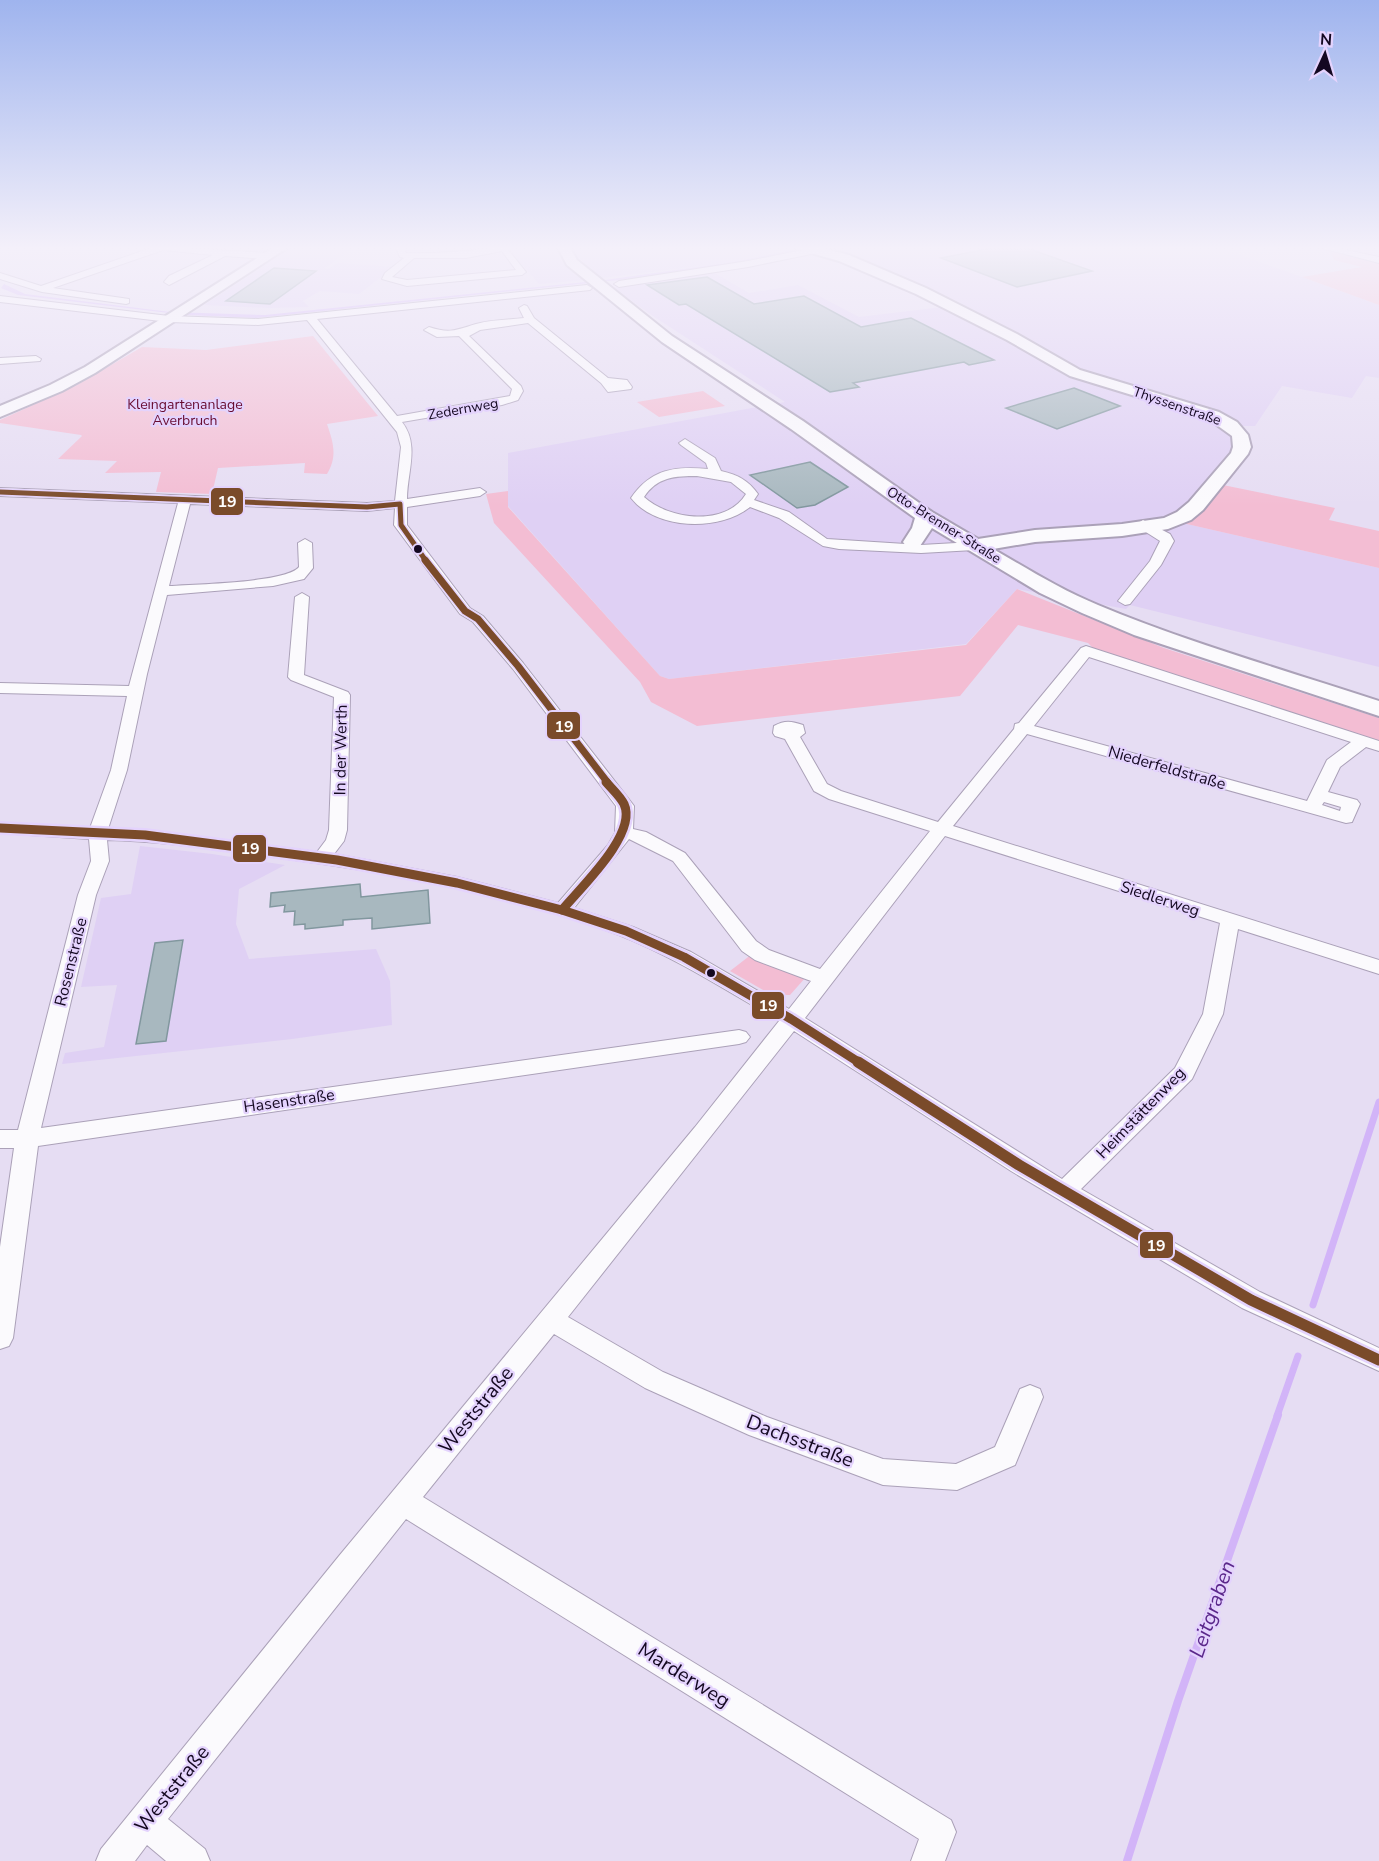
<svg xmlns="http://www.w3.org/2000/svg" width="1379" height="1861" font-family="'Nunito Sans',sans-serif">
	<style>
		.built { fill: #dfd0f4 }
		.green { fill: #f3bdd3 }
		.water { fill: #d2b4f8 }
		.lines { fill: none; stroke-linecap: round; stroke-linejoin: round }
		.stream-far1 { stroke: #d2b4f8; stroke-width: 7 }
		.stream { stroke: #d2b4f8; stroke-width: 8 }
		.building { fill: #a8b8bf; stroke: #81979e; stroke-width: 1.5 }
		.street-casing { stroke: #aba1b8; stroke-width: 2 }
		.secondary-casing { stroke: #aba1b8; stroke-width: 4 }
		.street { fill: #fbfafd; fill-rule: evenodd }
		.secondary { fill: #fbfafd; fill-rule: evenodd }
		.bus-1-far3-casing { stroke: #e4d3fd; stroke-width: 8 }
		.bus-1-far2-casing { stroke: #e4d3fd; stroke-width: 10 }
		.bus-1-far1-casing { stroke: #e4d3fd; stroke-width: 14 }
		.bus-1-casing { stroke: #e4d3fd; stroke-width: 16 }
		.bus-1-far3 { stroke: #7a4b2a; stroke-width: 5 }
		.bus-1-far2 { stroke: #7a4b2a; stroke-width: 7 }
		.bus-1-far1 { stroke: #7a4b2a; stroke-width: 9 }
		.bus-1 { stroke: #7a4b2a; stroke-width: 11 }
		.bus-dot { fill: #140821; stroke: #e4d3fd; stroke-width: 2 }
		.labels { text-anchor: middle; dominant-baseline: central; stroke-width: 4.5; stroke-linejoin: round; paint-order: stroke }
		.far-park-label { font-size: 14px; fill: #680c31; stroke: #e4d3fd }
		.far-street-label { font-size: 14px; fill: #140821; stroke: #e4d3fd }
		.street-label { font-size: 16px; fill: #140821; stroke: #e4d3fd }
		.near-street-label { font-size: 20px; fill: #140821; stroke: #e4d3fd }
		.near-water-label { font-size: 21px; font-style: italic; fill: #5b288b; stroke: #e4d3fd }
		.line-badge { stroke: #e4d3fd; stroke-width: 2 }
		.badge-label { font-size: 16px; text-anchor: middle; font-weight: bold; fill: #fff }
	</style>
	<rect width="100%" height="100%" fill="#e6ddf3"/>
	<!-- built -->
	<g class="built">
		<polygon points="294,246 356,246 325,268 329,269 337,263 394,267 359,294 320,291 303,301 309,307 269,308 204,305"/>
		<polygon points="506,246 554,246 561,260 583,280 539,284"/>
		<polygon points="571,246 797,246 733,262 601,278 578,257"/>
		<polygon points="823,246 1216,246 1379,305 1379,378 1366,376 1352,398 1282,386 1255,426 1231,426 1241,447 1178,522 1379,568 1379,667 1130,605 1126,609 1017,589 966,644 669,679 660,676 508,506 508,453 785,402 656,318 620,293 615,287 713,272 749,293 798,285 859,317 959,305 880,267"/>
		<polygon points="140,846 212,854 285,865 239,889 236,924 249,959 376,949 390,981 392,1025 292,1039 62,1064 65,1053 104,1047 117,985 81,987 101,898 131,894"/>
	</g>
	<!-- green -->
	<g class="green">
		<polygon points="1329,250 1379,261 1379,305 1302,277 1362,267 1334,260"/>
		<path d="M313,336L378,416L327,424C333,442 338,456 327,474L304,473L305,463L218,468L212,494L156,492L161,472L105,473L117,461L58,459L82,436L81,435L0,423V420L77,385L142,347L206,350Z"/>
		<polygon points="703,391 725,406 659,417 637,402"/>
		<polygon points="1218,484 1335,508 1329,520 1379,531 1379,568 1178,522"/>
		<polygon points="508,491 508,507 660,676 669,679 966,645 1017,589 1164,648 1379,718 1379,741 1095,650 1088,643 1018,625 960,696 697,726 651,702 640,682 494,523 486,494"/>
		<polygon points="752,954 806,977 790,995 772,995 730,971"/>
	</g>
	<!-- water -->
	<polygon class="water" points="801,248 805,250 736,264 628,279 256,318 186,315 18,295 1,288 4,284 25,294 170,312 265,315 605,280 733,262"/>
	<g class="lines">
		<!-- stream-far1 -->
		<g class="stream-far1">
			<polyline points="1313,1305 1379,1102"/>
			<polyline points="1277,1416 1298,1356"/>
		</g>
		<!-- stream -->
		<polyline class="stream" points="1127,1861 1178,1701 1278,1415"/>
	</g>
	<!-- building -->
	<g class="building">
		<polygon points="1002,246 1021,246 1092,271 1017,287 941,258"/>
		<polygon points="274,268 316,271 270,304 226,301"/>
		<polygon points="707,277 754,304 804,296 861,327 911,318 994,360 969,365 964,362 853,383 859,387 830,392 686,304 679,305 647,285"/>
		<polygon points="1074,388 1120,406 1057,429 1006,408"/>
		<polygon points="810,462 848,487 815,505 797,508 750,475"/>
		<polygon points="360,884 361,897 428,890 430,923 372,929 372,918 343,920 343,925 305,929 305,924 294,925 295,911 284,912 285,905 270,907 271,893"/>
		<polygon points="183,940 166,1041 136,1044 155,943"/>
	</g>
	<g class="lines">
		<defs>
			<g id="street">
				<polygon points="148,246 267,253 271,256 267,259 225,256 169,285 164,282 169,276 213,255 163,250 53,288 129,299 129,303 126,304 42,292 0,279 0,273 41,286 151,248"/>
				<path d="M395,246H403L406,253C440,254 471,251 505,246L526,272L522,275L407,286L382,279L385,273L404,258L400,257ZM502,251L516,270L407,280L392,277L414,258H466Z"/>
				<polygon points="1314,246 1328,246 1379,257 1379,263"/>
				<polygon points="818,247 821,248 821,252 748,267 619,287 614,284 619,281 748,261"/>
				<path d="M587,285L592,288L590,290L317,319L397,416L510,396L512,389L459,336L437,337L424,330L429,327C450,334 456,330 476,324C491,320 508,320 524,318L519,308L524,305L527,306L534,318L608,378L627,380L632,387L631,389L608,392L601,383L528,323L480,330L469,336L521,386L523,391L518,400L502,405L402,422C420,445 407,472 407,499L480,488L486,492L480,496L407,507V525L470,608L483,616L523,663L631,802L634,806L633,829L646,832L685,853L756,941L769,950L820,969L930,831L829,799L814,791L785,739L775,736L773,733L774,726C785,720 791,721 803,725L805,733L800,737L827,784L841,791L938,822L1014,729L1015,724L1019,723L1081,648L1086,646L1379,741V751L1366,747L1340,767L1328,792L1357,800L1360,804L1352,822L1346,823L1027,734L953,826L1379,960V974L1238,929L1223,1014L1192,1079L1081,1189L1260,1292L1379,1348V1371L1242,1308L1011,1171L794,1031L568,1317L663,1372L767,1417L883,1459L956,1464L995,1447L1020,1389L1030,1385L1040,1389L1043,1397L1015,1465L957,1490L883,1485L749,1435L645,1388L554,1334L423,1497L951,1820L956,1832L945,1861H911L919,1839L406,1519L168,1819L205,1849L210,1861H166L147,1845L135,1861H96L101,1849L339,1556L695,1127L779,1021C727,991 675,957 619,935C509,893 381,871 265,856C212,849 160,841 107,840L109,861L96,895L41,1128L739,1030L746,1032L750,1037L746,1042L739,1044L38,1146L13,1338L9,1346L0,1349V1247L14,1148H0V1130H18L78,895L91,861L89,839L0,833V823L90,828L111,770L127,696L0,693V683L129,686L178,503L0,496V488L367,503L395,501L401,447L397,432L307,320L258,325L169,322L0,302V296L169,316L258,319ZM190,504L367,511L395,508L394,525L460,614L473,622L513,669L616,806L615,833L608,845L558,903L457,877L334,854L344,841L347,830L350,695L348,692L304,675L309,597L302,593L295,597L288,677L291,680L334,697L329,830L326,840L317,852L145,830L108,829L127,770L147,674L167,595L273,586L304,579L313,568L312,543L305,539L298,543L299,567C286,583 194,584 169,586ZM1089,657L1351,742L1327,760L1307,801L1034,726ZM1324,802L1341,807L1340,811L1322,805ZM945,836L1220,923L1203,1014L1175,1068L1062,1179L805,1018ZM629,839L673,861L742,951L755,960L811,981L789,1009L691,952L633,927L574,908Z"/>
				<polygon points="36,356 41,359 40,361 0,364 0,358"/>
				<path d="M685,439L715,458L721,471C738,475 748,480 758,494L754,500L789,512L827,539L921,545L974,542L981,546L974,550L921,553L839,549L823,546L779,518L750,507C719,532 656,530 631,498C651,469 675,466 708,469L706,463L681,445L679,443ZM697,476L731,482L746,494C726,527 669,520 644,497C657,477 675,476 697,476Z"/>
				<polygon points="1143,520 1170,534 1174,541 1161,565 1130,604 1125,605 1118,601 1150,561 1160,541 1138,527 1137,524"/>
			</g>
			<g id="secondary">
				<polygon points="276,246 290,246 95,373 62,391 0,417 0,406 50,385 85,367"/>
				<path d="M557,246H569L577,260L672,336L803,421L932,512L978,539L1035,530L1122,524L1164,518L1177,512L1189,502L1231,453L1233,447L1232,436L1207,418L1070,376L1007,340L916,294L839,261L797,249L795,246H814L849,255L926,288L1017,334L1080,370L1219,412L1237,422L1248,435L1251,447L1248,454L1203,510L1191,520L1168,529L1122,536L1035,542L993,549C1028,569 1061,590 1098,605C1189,643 1285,670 1379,701V716L1134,635L1082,613L1040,593L932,528L920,546H906L903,542L912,528L915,518L791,429L662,342L567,265Z"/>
			</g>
		</defs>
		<!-- street casing -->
		<use href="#street" class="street-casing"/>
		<!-- secondary casing -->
		<use href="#secondary" class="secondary-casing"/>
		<!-- street -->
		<use href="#street" class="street"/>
		<!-- secondary -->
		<use href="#secondary" class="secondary"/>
		<defs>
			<polyline id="bus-1-far3" points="0,492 367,507 400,504 401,525 426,561"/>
			<polyline id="bus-1-far2" points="425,560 465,611 478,619 518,666 608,783"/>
			<g id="bus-1-far1">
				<polyline points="0,828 145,835 337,860 457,883 562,910 626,931 684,957 791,1019 860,1063"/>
				<path d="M562,910C580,888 638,834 624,804C620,796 612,789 606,782"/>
			</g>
			<polyline id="bus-1" points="858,1062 1019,1165 1251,1300 1379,1360"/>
		</defs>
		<!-- bus-1-far3 casing -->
		<use href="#bus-1-far3" class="bus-1-far3-casing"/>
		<!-- bus-1-far2 casing -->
		<use href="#bus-1-far2" class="bus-1-far2-casing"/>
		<!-- bus-1-far1 casing -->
		<use href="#bus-1-far1" class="bus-1-far1-casing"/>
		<!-- bus-1 casing -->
		<use href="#bus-1" class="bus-1-casing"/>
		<!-- bus-1-far3 -->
		<use href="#bus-1-far3" class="bus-1-far3"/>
		<!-- bus-1-far2 -->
		<use href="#bus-1-far2" class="bus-1-far2"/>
		<!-- bus-1-far1 -->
		<use href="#bus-1-far1" class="bus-1-far1"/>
		<!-- bus-1 -->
		<use href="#bus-1" class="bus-1"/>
	</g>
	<!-- sky -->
	<linearGradient id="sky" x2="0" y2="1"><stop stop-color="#9fb4ee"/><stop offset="0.49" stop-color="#f4f0fa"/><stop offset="1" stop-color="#f4f0fa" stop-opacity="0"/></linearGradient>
	<rect width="1379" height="506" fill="url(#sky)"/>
	<!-- markers -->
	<g class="bus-dot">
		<circle cx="418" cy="549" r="5"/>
		<circle cx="711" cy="973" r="5"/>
	</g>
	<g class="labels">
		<!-- far-park labels -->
		<g class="far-park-label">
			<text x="185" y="404">Kleingartenanlage<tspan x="185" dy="16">Averbruch</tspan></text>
		</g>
		<!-- far-street labels -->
		<g class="far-street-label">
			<text transform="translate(1177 406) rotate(19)">Thyssenstraße</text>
			<text transform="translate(463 409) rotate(-10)">Zedernweg</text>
			<text transform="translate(944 525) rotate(32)">Otto-Brenner-Straße</text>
		</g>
		<!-- street labels -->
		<g class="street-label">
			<text transform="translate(341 750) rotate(-89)">In der Werth</text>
			<text transform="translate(1167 768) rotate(16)">Niederfeldstraße</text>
			<text transform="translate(1160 899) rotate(18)">Siedlerweg</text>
			<text transform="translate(71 962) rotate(-76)">Rosenstraße</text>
			<text transform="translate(289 1101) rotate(-8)">Hasenstraße</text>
			<text transform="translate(1141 1113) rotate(-46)">Heimstättenweg</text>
		</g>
		<!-- near-street labels -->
		<g class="near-street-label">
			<text transform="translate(476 1410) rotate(-51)">Weststraße</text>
			<text transform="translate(800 1441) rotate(21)">Dachsstraße</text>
			<text transform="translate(684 1675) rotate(32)">Marderweg</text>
			<text transform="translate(172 1789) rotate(-51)">Weststraße</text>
		</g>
		<!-- near-water labels -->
		<g class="near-water-label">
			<text transform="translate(1212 1609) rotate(-71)">Leitgraben</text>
		</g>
	</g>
	<g class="line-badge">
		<rect x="210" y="487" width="34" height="29" rx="6" fill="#7a4b2a"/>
		<rect x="546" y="711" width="35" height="29" rx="6" fill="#7a4b2a"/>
		<rect x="232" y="834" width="35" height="29" rx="6" fill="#7a4b2a"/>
		<rect x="751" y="991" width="34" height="29" rx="6" fill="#7a4b2a"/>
		<rect x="1139" y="1231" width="35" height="28" rx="6" fill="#7a4b2a"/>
	</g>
	<g class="badge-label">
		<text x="227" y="507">19</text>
		<text x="564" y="732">19</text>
		<text x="250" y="854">19</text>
		<text x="768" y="1011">19</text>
		<text x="1156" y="1251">19</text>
	</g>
	<!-- north arrow -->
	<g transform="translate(1325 54) rotate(4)" stroke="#e4d3fd" stroke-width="4.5" paint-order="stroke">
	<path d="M0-4.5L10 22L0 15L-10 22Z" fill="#140821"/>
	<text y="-9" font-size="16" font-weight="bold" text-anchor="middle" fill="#140821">N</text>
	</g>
</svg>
